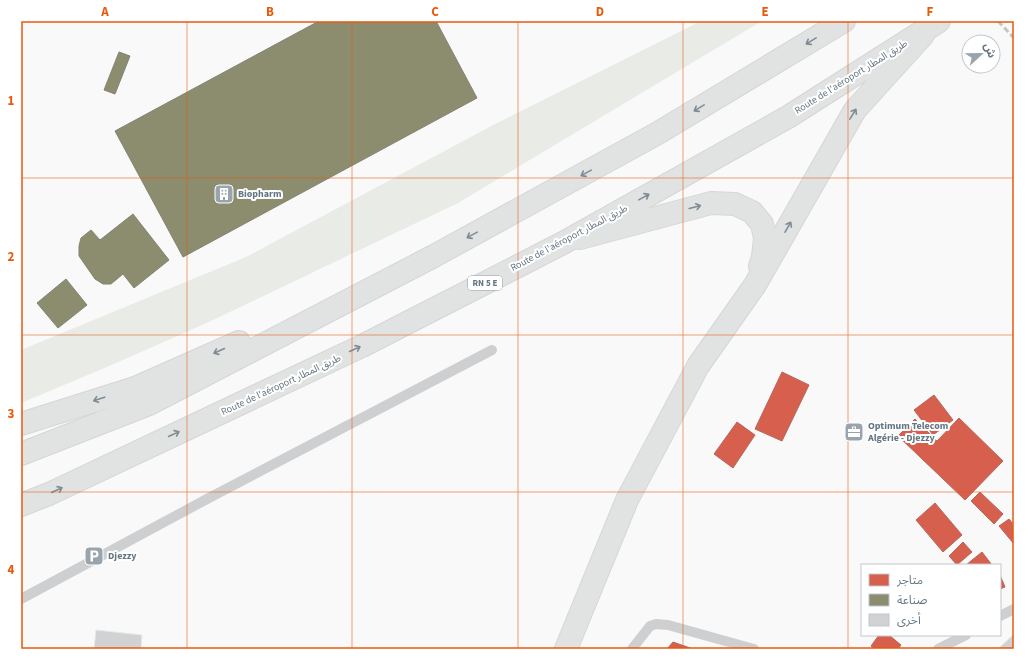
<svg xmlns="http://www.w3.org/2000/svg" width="1035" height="670" font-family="'Source Sans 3','Noto Sans Arabic',sans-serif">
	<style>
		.green { fill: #e8ebe6 }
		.shops { fill: #d6604d; stroke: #b4675d }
		.industry { fill: #8c8c6e; stroke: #808574 }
		.building { fill: #d0d2d3; stroke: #e8e8e8 }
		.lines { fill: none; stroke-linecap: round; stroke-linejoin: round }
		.secondary-casing { stroke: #d5d6d7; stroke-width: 24 }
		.motorway-casing { stroke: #d5d6d6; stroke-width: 24 }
		.service { stroke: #cecfd0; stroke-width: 10 }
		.secondary { stroke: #e1e2e2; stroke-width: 22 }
		.motorway { stroke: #e1e2e2; stroke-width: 22 }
		.rail { stroke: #c3c5c6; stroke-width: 3; stroke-dasharray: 6 3; stroke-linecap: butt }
		.oneway { stroke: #7e8c96 }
		.grid { fill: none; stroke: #e8590c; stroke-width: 1; stroke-opacity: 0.55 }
		.labels { text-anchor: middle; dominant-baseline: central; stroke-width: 4; stroke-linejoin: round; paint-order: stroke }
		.shield { fill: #fff; stroke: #939fa8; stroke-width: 1 }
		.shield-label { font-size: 9px; font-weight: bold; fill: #657683 }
		.street-label { font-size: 10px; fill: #657683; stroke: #fff }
		.poi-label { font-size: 10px; font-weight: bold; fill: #657683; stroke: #fff; text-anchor: start }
		.neatline { fill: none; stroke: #e8590c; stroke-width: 1.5 }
		.grid-label { font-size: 13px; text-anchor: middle; font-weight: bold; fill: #e8590c }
	</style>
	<rect width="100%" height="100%" fill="#f9f9f9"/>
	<!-- green -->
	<polygon class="green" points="701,21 762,21 458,203 211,321 114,364 21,403 21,350 246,257 497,123"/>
	<!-- shops -->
	<g class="shops">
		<polygon points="782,372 809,385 782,441 755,429"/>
		<polygon points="934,395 953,420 933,435 914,410"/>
		<polygon points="959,418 1003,461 965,500 898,436 915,419 937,441"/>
		<polygon points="737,422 755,435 733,468 714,454"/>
		<polygon points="980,492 1003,514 994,524 971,501"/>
		<polygon points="935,503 962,535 943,552 916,520"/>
		<polygon points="1009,519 1014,525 1014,544 999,526"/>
		<polygon points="963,542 972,552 957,565 949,556"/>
		<polygon points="982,552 992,565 966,565"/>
		<polygon points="1000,575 1005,587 1000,589"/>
		<polygon points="879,635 889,635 901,645 898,649 875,649 871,646"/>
		<polygon points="673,642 693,649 667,649"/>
	</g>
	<!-- industry -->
	<g class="industry">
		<polygon points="319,21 436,21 477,98 183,257 115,131"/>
		<polygon points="119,52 130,56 115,94 104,90"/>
		<polygon points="133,214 169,260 134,288 123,274 111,284 103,284 95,279 79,256 79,246 81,238 91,230 100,240"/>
		<polygon points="66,279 87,305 58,328 37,303"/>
	</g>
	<!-- building -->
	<g class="building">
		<polygon points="96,630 142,635 141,649 94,649"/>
		<polygon points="1014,634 1014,649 1000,649 999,648"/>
	</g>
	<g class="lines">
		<defs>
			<g id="secondary">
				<polyline points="580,238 711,203 735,204 752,212 762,224 765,238 763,257 760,266"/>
				<polyline points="566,649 627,500 698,366 755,285 855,110 923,35"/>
			</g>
			<g id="motorway">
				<polyline points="21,424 135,388 239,342"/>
				<polyline points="21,454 149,404 434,256 658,133 844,21"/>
				<polyline points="21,505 49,494 362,346 563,243 788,117 939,21"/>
			</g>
		</defs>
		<!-- secondary casing -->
		<use href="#secondary" class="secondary-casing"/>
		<!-- motorway casing -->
		<use href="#motorway" class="motorway-casing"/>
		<!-- service -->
		<g class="service">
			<polyline points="21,599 207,499 492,350"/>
			<polyline points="1000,616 1014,609"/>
			<polyline points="632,649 650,626 656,624 668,625 754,649"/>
			<polyline points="938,649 966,635"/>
		</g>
		<!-- secondary -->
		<use href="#secondary" class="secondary"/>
		<!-- motorway -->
		<use href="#motorway" class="motorway"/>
		<!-- rail -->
		<polyline class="rail" points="998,21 1014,38"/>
	</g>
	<!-- one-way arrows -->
	<defs><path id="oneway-shaft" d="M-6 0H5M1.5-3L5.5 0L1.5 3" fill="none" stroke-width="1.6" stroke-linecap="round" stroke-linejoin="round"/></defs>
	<g class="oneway">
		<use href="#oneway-shaft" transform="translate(811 41) rotate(149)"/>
		<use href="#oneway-shaft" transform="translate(699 108) rotate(149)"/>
		<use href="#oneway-shaft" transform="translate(853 114) rotate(-58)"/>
		<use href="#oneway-shaft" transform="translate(586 173) rotate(151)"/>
		<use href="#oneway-shaft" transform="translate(644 197) rotate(-29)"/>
		<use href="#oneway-shaft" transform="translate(695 207) rotate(-15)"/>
		<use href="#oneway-shaft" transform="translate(788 227) rotate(-60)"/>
		<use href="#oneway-shaft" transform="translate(472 235) rotate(151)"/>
		<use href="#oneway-shaft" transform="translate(355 349) rotate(-25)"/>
		<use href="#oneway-shaft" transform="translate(219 351) rotate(156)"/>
		<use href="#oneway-shaft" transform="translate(99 399) rotate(162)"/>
		<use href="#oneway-shaft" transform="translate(174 434) rotate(-25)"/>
		<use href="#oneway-shaft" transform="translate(57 490) rotate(-25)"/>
	</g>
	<!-- grid -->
	<path class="grid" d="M187,21V649M352,21V649M518,21V649M683,21V649M848,21V649M21,178H1014M21,335H1014M21,492H1014"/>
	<!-- icons -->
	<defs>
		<symbol id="building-square" viewBox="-11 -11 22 22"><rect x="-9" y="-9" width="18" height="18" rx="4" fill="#99a4ac" stroke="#fff"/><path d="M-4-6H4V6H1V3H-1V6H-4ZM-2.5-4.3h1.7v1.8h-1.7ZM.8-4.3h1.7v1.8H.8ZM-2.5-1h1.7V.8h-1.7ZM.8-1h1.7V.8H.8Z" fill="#fff"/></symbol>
		<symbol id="office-square" viewBox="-11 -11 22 22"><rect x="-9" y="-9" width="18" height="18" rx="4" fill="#99a4ac" stroke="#fff"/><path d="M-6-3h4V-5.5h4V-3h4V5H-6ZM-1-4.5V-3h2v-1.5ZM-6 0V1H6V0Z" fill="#fff"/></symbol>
		<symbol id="parking-square" viewBox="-11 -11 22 22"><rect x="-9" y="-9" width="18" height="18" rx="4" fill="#99a4ac" stroke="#fff"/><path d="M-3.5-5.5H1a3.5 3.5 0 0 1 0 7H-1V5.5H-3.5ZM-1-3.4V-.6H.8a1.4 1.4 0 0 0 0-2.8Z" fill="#fff"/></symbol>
	</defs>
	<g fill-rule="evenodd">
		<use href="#building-square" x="213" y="183" width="22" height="22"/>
		<use href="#office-square" x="843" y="421" width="22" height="22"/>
		<use href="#parking-square" x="83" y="545" width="22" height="22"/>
	</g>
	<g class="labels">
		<!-- shield labels -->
		<rect class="shield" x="468" y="276" width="34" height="14" rx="3"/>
		<g class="shield-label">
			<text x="485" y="283">RN 5 E</text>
		</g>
		<!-- street labels -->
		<g class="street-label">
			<text transform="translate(851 77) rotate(-32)">Route de l'aéroport طريق المطار</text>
			<text transform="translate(569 238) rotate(-28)">Route de l'aéroport طريق المطار</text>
			<text transform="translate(281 385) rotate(-25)">Route de l'aéroport طريق المطار</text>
		</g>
		<!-- poi labels -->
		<g class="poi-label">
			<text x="238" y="194">Biopharm</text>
			<text x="868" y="426">Optimum Telecom<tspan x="868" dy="12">Algérie - Djezzy</tspan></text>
			<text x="108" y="556">Djezzy</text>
		</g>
	</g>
	<!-- border -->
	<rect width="1035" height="670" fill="none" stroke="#ffffff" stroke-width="44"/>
	<!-- legend -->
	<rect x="861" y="564" width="140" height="72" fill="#ffffff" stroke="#c1c8cd"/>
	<rect x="869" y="574" width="20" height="12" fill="#d6604d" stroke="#c1c8cd"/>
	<text x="897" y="584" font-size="12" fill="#657683">متاجر</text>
	<rect x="869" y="594" width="20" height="12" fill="#8c8c6e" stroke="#c1c8cd"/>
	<text x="897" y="604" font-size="12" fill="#657683">صناعة</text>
	<rect x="869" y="614" width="20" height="12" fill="#d0d2d3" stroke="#c1c8cd"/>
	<text x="897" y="624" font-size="12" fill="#657683">أخرى</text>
	<!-- north arrow -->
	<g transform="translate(981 54) rotate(68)"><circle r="19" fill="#ffffff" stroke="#c1c8cd"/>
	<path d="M0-3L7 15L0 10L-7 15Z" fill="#99a4ac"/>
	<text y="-6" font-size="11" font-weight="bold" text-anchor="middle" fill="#657683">ش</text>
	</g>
	<rect x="22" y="22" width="991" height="626" class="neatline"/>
	<g class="grid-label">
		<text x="105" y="16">A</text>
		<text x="270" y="16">B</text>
		<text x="435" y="16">C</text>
		<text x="600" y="16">D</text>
		<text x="765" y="16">E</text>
		<text x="930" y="16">F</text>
		<text x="11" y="105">1</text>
		<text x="11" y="261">2</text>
		<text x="11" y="418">3</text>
		<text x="11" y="574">4</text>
	</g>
</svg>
